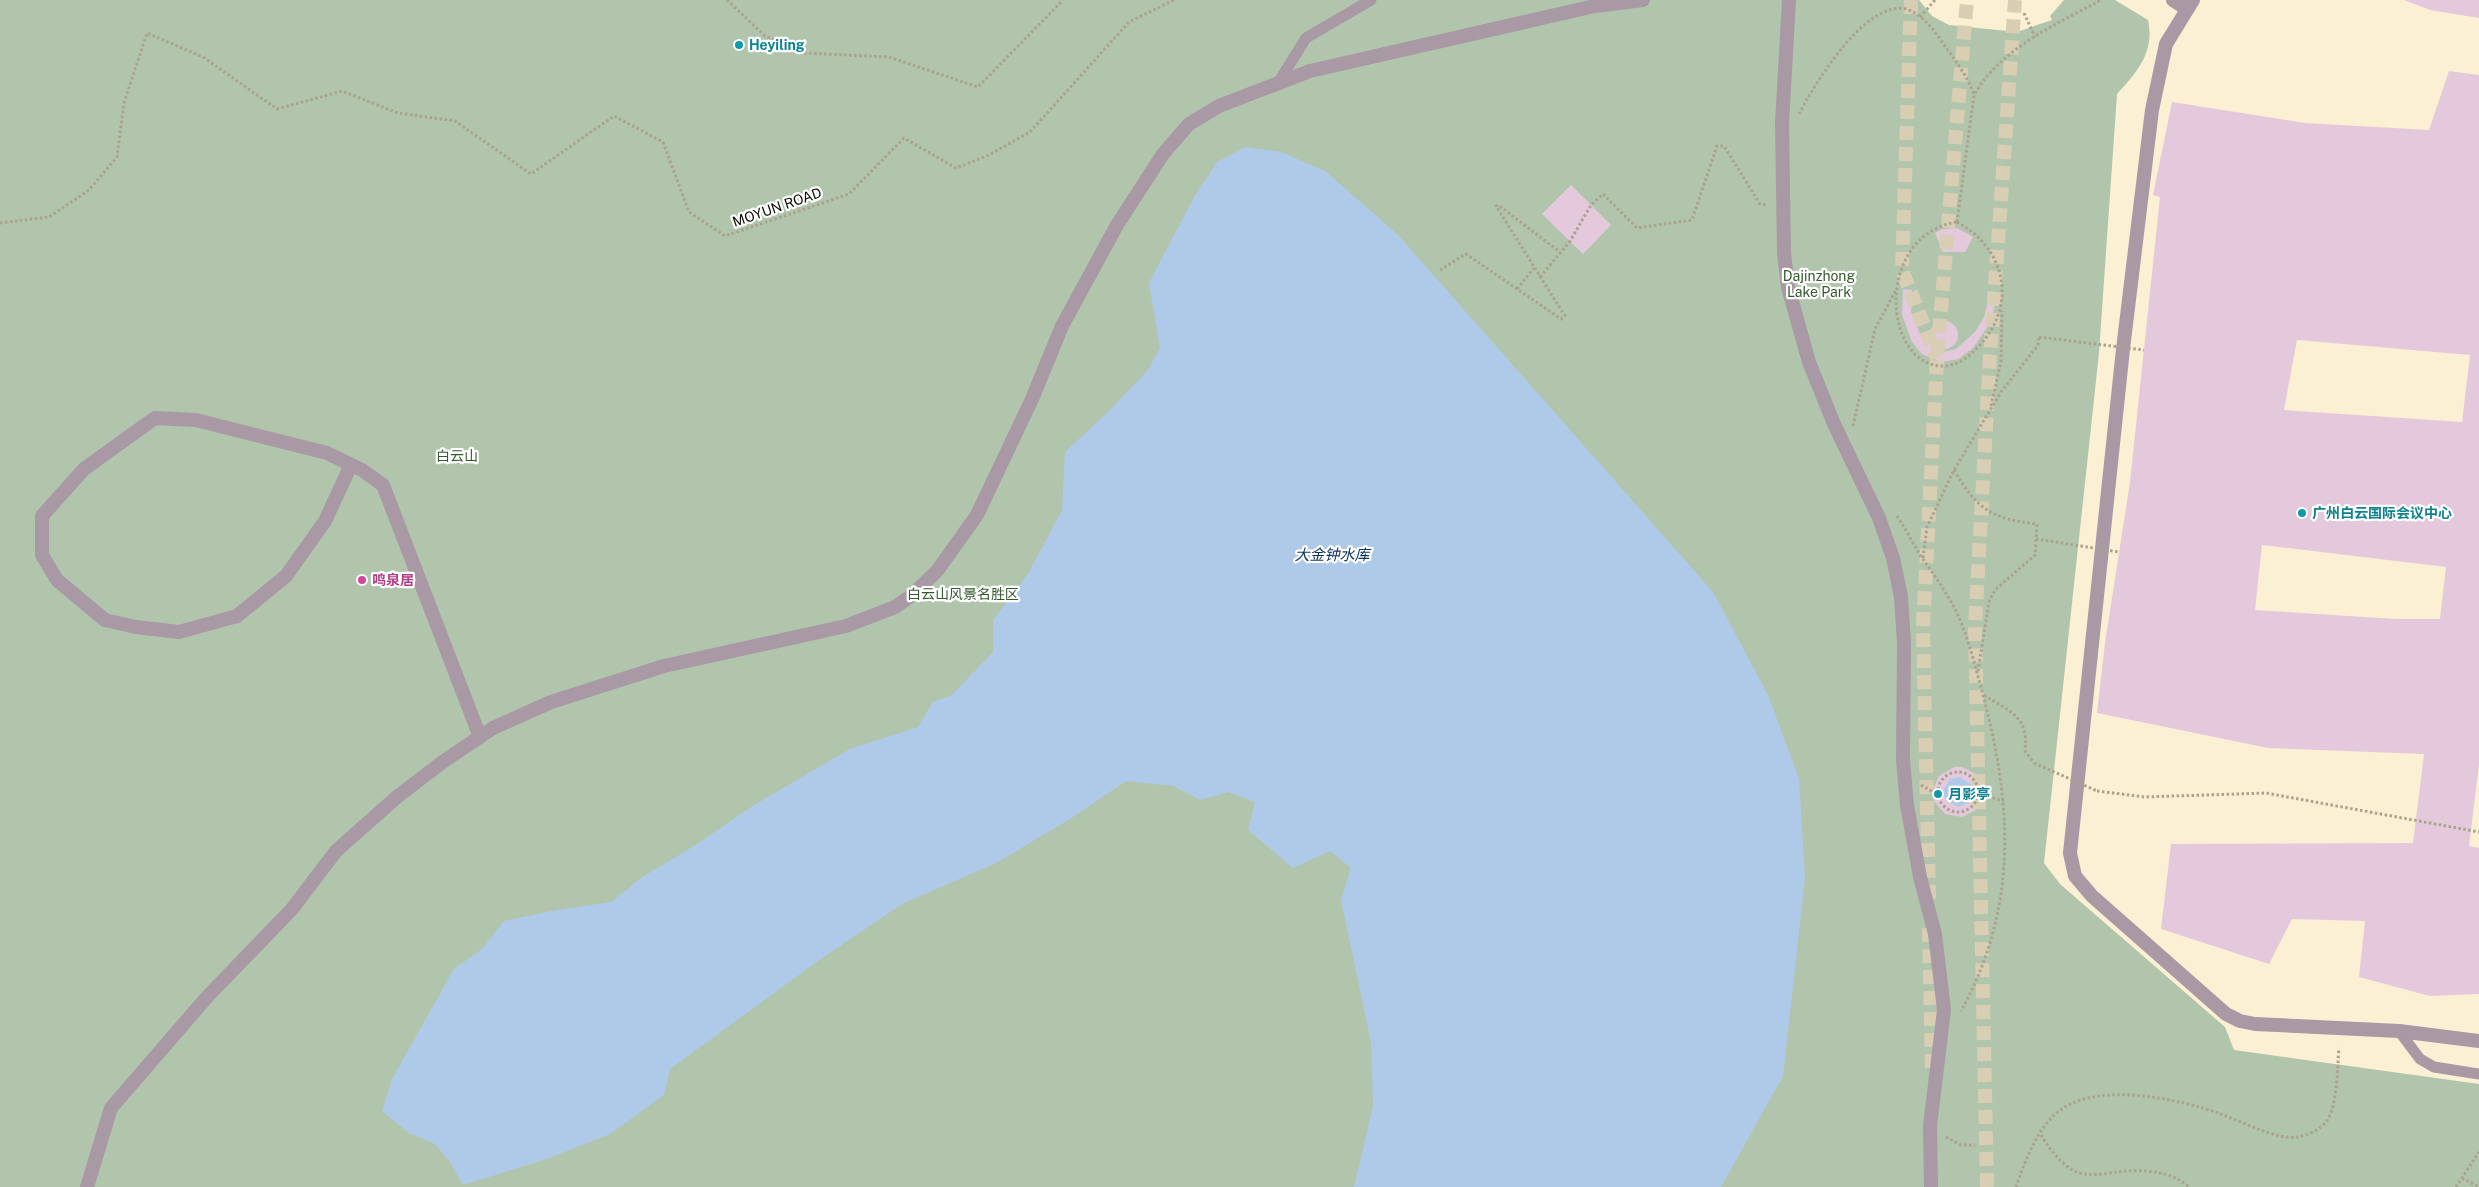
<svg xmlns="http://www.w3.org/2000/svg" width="2479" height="1187" font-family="'Public Sans','Noto Sans SC',sans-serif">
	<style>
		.green { fill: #b1c5ad }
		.water { fill: #aecae8 }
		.building { fill: #e4c9dd; fill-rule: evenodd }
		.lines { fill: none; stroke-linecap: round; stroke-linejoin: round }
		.secondary-tunnel { stroke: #d8ceb4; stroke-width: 14; stroke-dasharray: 14 7; stroke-linecap: butt }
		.trunk-tunnel { stroke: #d8ceb4; stroke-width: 14; stroke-dasharray: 14 7; stroke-linecap: butt }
		.path { stroke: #aaa28c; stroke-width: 3; stroke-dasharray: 2.5 2.5; stroke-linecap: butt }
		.service { stroke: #a899a5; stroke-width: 11 }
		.minor { stroke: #a899a5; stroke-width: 14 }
		.path-bridge { stroke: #aaa28c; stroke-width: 3; stroke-dasharray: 2.5 2.5; stroke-linecap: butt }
		.culture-dot { fill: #0f9aa8; stroke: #fefefe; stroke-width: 2 }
		.hotel-dot { fill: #d1479c; stroke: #fefefe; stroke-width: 2 }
		.labels { text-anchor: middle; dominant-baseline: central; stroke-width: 4.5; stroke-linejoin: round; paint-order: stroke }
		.culture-label { font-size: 14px; font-weight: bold; fill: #0d838f; stroke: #fefefe; text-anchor: start }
		.street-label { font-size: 14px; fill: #100d04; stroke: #fefefe }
		.park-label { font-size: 14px; fill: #355a2d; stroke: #fefefe }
		.hotel-label { font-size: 14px; font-weight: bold; fill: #b23c85; stroke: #fefefe; text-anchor: start }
		.water-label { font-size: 15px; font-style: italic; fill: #0a345b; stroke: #fefefe }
	</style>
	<rect width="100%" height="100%" fill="#fbf0d3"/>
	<!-- green -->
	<path class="green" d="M0,0H1919L1932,16L1949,25L2017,32L2052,20L2050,16L2064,0H2115L2148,20C2155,52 2137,72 2117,94L2099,353L2044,863L2060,884L2225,1027L2234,1050L2479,1084V1187H0Z"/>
	<!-- water -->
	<g class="water">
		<polygon points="1246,147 1281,152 1325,171 1398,235 1713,592 1768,695 1799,779 1805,879 1783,1076 1721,1187 1354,1187 1373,1106 1371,1042 1341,900 1351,868 1330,851 1293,868 1248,830 1255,802 1228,792 1200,800 1173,786 1126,781 1070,819 996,863 902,904 818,961 670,1069 664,1095 610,1134 544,1160 463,1185 450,1162 435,1144 409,1133 382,1111 392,1079 454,969 482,949 504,921 551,911 611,902 641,878 699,843 751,807 850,749 918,727 933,702 952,695 993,652 993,620 1028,574 1062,510 1065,452 1107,413 1148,370 1160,348 1149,283 1193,199 1217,162"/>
		<circle cx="1958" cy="792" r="15"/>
	</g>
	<!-- building -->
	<g class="building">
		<polygon points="2404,0 2479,0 2479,18 2430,10"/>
		<path d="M2449,71L2479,75V765L2469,846L2479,848V994L2430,996L2359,977L2365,921L2292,919L2269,964L2161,929L2171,844L2413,843L2424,754L2268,748L2097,713L2105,643L2130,482L2160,197L2153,195L2172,102L2305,123L2429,130ZM2297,340L2470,355L2462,422L2284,410ZM2262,545L2446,567L2440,619H2396L2255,610Z"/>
		<polygon points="1571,185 1611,225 1583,254 1542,214"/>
		<polygon points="1957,228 1973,237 1965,252 1943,252 1935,233 1942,229"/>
		<polygon points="1903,289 1912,290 1911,312 1920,334 1936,350 1944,352 1956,349 1975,332 1984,317 1989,297 1995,297 1994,309 1988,326 1973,348 1958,359 1941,362 1922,354 1912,342 1902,315"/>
		<circle cx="1944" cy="335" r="14"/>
		<path d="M1954,767H1962L1976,774L1983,788V796L1976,810L1962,817L1945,814L1934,801L1932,792L1939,776ZM1960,777L1972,785L1973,795L1968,803L1958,807L1946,800L1943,791L1950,779Z"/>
	</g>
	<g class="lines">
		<!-- secondary-tunnel -->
		<polyline class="secondary-tunnel" points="1911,0 1902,270 1937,358"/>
		<!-- trunk-tunnel -->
		<g class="trunk-tunnel">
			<polyline points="1929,899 1923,627 1937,358 1967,0"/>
			<polyline points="1929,928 1932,1074"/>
			<polyline points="1987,1187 1975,625 1990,356 2015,0"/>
		</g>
		<!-- path -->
		<g class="path">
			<polyline points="727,0 765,36 805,53 889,57 978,87 1063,0"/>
			<polyline points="2024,13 2035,37"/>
			<polyline points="1920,17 1935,0"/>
			<path d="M1799,114C1814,85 1865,0 1906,9C1922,14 1933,29 1942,42C1954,59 1967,75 1974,94"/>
			<path d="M1957,222C2007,249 2018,307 1977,348C1968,358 1955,367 1941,366C1882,363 1875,235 1957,222Z"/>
			<path d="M1957,222L1974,95C2001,48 2055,25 2101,0"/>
			<polyline points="0,223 49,217 89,190 117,157 124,103 147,33 203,57 277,109 342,91 398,113 455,121 531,174 614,116 663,142 689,212 725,236 849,194 904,138 956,168 989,155 1030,132 1129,22 1174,0"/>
			<polyline points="1440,270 1466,254 1561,319 1565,316 1496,206 1498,205 1560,252"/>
			<polyline points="1540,277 1570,241 1591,205 1603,194 1637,228 1692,220 1717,146 1724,146 1760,204 1768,205"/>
			<polyline points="1517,289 1534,268"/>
			<polyline points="1991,406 2001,362 2002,311"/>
			<polyline points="1853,426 1875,329 1896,290"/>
			<path d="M1954,470C1977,509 1991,519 2037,524L2035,555L1995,590L1989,602L1978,671"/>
			<path d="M1897,516C1906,529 1913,544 1922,558C1933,573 1944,589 1953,605C1967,632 1974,662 1982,691C2012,803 2019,906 1961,1011"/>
			<polyline points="1923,558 1927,527 1954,470 2001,392 2038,345 2039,337"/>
			<path d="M1984,695C2010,712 2029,716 2025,751L2034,763"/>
			<circle cx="1958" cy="792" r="20"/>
			<polyline points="1921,785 1938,795"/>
			<polyline points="2097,791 2145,797 2266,793 2479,832"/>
			<polyline points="1978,794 2004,801"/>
			<path d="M2041,1135C2049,1148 2060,1163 2074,1171C2087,1177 2103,1174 2116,1172C2141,1169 2170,1170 2189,1187"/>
			<polyline points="1946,1137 1961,1145 1975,1145"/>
			<polyline points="2462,1178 2479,1187"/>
			<path d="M2016,1187C2025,1161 2039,1122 2065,1107C2104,1083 2180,1099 2221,1114C2242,1122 2263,1133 2285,1137C2299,1139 2317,1133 2326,1122C2338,1106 2337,1068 2339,1048"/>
			<polyline points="2456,1187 2479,1152"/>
		</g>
		<!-- service -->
		<g class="service">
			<polyline points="1278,83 1306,38 1371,0"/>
			<polyline points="2399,1031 2420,1059 2434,1067 2479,1074"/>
		</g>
		<!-- minor -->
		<g class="minor">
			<polyline points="1789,0 1782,123 1784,253 1788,287 1809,362 1834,424 1879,518 1893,558 1901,597 1904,643 1903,760 1907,805 1920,877 1935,934 1944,1010 1930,1126 1931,1187"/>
			<polyline points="2173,0 2187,9"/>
			<polyline points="2193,0 2166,44 2152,110 2123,349 2070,853 2075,876 2092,896 2226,1014 2240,1021 2255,1024 2399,1031 2479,1041"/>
			<polyline points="351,465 325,521 286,576 237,616 179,632 136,627 105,620 57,580 42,555 42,516 84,469 155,418 196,420 327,453 362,470 383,485 480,737"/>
			<polyline points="87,1187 111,1108 207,997 292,909 336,851 398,796 444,761 493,728 551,702 664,666 846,626 895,607 911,596 937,571 977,515 1032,399 1062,326 1117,225 1163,154 1189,124 1219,106 1310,71 1595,6 1643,0"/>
		</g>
		<!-- path-bridge -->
		<g class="path-bridge">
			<polyline points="2039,337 2144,350"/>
			<polyline points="2036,539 2119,552"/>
			<polyline points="2034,763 2097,791"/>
		</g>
	</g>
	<!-- markers -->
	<g class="culture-dot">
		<circle cx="739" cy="45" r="5"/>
		<circle cx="2302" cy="513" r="5"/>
		<circle cx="1938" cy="794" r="5"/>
	</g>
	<circle class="hotel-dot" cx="362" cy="580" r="5"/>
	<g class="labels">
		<!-- culture labels -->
		<g class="culture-label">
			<text x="749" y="45">Heyiling</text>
			<text x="2312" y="513">广州白云国际会议中心</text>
			<text x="1948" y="794">月影亭</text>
		</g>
		<!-- street labels -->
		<g class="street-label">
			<text transform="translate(777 207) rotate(-19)">MOYUN ROAD</text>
		</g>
		<!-- park labels -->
		<g class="park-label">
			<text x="1819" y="276">Dajinzhong<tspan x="1819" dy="16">Lake Park</tspan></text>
			<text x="457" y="456">白云山</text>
			<text x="963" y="594">白云山风景名胜区</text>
		</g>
		<!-- hotel labels -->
		<g class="hotel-label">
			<text x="372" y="580">鸣泉居</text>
		</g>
		<!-- water labels -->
		<g class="water-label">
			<text x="1332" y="554">大金钟水库</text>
		</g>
	</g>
</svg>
